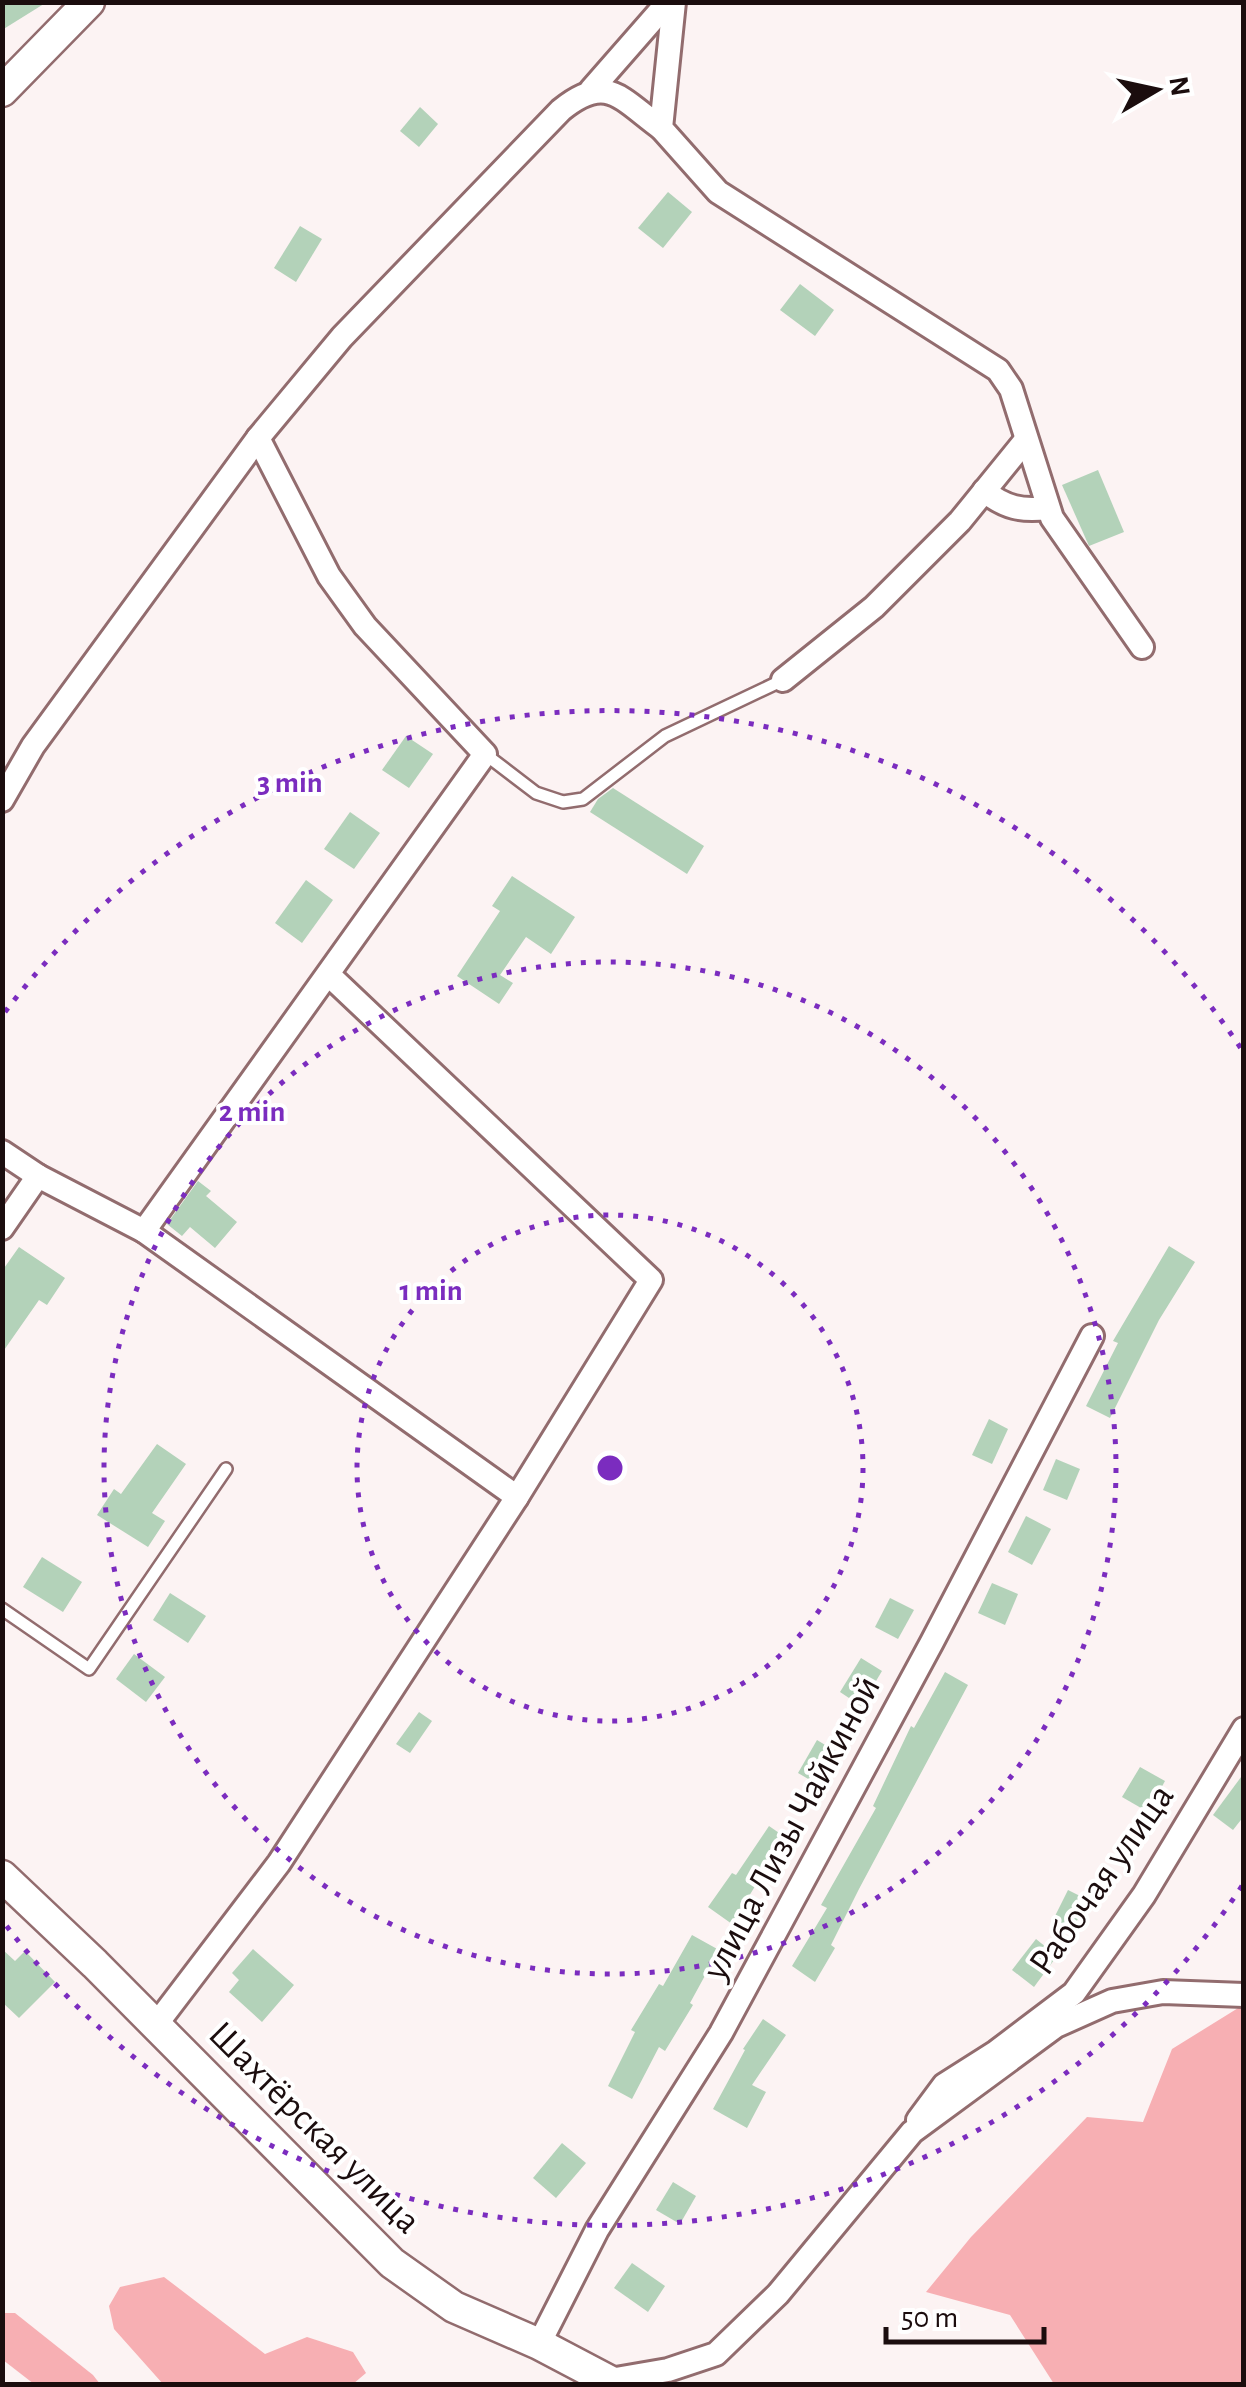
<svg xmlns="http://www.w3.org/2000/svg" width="1246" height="2387" font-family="'Alegreya Sans',sans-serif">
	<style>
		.forest { fill: #f7afb3 }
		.building { fill: #b3d2b9 }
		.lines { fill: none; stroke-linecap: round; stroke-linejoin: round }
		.service-casing { stroke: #926c6e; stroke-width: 16 }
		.minor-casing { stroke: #926c6e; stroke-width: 28 }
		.tertiary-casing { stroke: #926c6e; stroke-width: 35 }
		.service { stroke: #fff; stroke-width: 11 }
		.minor { stroke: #fff; stroke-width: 22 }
		.tertiary { stroke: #fff; stroke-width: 30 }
		.ring { fill: none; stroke: #7b2cbf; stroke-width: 5; stroke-dasharray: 5 10 }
		.labels { text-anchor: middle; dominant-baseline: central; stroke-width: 8; stroke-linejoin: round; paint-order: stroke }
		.street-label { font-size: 38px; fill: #1b0d0e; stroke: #fff }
		.centre { fill: #7b2cbf; stroke: #fff; stroke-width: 5 }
		.ring-label { font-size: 30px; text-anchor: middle; font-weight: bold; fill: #7b2cbf; stroke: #fff; stroke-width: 8; stroke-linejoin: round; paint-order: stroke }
	</style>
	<rect width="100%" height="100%" fill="#fcf3f3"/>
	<!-- forest -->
	<g class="forest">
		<polygon points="1243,2005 1243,2384 1054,2384 1010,2315 926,2292 971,2237 1087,2117 1143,2122 1172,2049"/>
		<polygon points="164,2277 265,2354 307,2337 353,2352 366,2373 353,2384 163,2384 114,2329 109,2306 120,2287"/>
		<polygon points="2,2313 15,2313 93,2375 100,2384 34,2384 3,2360"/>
	</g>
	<!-- building -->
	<g class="building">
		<polygon points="2,2 47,2 2,30"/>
		<polygon points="420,107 438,124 419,147 400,131"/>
		<polygon points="668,192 692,212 663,248 638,228"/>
		<polygon points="300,226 322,239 296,282 274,268"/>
		<polygon points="800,284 834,310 815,336 780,310"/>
		<polygon points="1098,470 1124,532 1089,546 1062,485"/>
		<polygon points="406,736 433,754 409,788 382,770"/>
		<polygon points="613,788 704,846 687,874 590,812 598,799"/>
		<polygon points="350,812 380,833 354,869 324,849"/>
		<polygon points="512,876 575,917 551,954 526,937 500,975 513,983 499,1004 457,976 500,911 492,906"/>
		<polygon points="306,880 333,900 302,943 275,923"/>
		<polygon points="198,1181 211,1191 206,1196 237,1222 215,1248 190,1227 182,1236 167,1224"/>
		<polygon points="1169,1246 1195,1262 1159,1320 1110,1418 1086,1406 1118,1343 1113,1341"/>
		<polygon points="19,1247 65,1278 47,1305 39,1300 2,1353 2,1271"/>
		<polygon points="989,1419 1008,1429 992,1464 972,1455"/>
		<polygon points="157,1444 186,1464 152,1513 165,1521 148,1547 97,1515 114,1489 121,1494"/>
		<polygon points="1056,1459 1080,1469 1067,1500 1043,1490"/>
		<polygon points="1026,1516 1051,1529 1032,1565 1008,1552"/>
		<polygon points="42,1557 82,1582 63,1612 23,1587"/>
		<polygon points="992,1583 1018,1594 1005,1625 978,1613"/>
		<polygon points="170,1593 206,1616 188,1643 153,1620"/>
		<polygon points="890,1598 914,1610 898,1639 875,1627"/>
		<polygon points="134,1654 165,1677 146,1702 116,1679"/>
		<polygon points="861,1658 882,1671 861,1706 840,1692"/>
		<polygon points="945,1672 968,1685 859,1889 831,1945 835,1948 815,1982 792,1966 827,1908 821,1905 876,1808 873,1806 911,1726 914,1728"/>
		<polygon points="419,1712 432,1721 410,1753 396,1744"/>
		<polygon points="817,1740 840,1754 822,1787 798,1773"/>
		<polygon points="1140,1767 1165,1781 1148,1812 1122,1797"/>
		<polygon points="1244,1773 1244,1816 1233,1830 1213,1815"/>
		<polygon points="769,1826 785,1837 732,1924 708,1907 732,1873 736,1875"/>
		<polygon points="1068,1890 1088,1900 1072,1930 1053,1920"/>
		<polygon points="692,1935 719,1950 690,2003 693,2005 665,2051 659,2047 632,2099 608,2086 635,2032 631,2030 659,1984 663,1986"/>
		<polygon points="1036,1939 1057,1956 1034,1987 1012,1970"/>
		<polygon points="2,1949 15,1961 25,1951 55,1982 19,2018 2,2002"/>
		<polygon points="253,1949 294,1985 262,2022 229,1992 239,1980 232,1973"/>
		<polygon points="763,2019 786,2035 752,2085 766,2092 747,2128 713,2109 745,2050 743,2049"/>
		<polygon points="562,2143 586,2163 556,2198 533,2178"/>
		<polygon points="673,2182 696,2196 680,2224 656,2210"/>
		<polygon points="632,2263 665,2286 648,2312 614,2288"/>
	</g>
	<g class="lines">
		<defs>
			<g id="service">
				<polyline points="485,754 536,793 563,802 583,799 665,736 783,680"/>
				<polyline points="2,1609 89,1669 226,1469"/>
			</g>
			<g id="minor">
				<polyline points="674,2 661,128 718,192 998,370 1011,389 1052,518 1142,647"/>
				<polyline points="591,90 668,2"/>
				<path d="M984,491C1006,508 1021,511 1048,508"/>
				<polyline points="783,680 874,607 960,521 1025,441"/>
				<path d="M2,800L33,746L258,438L342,337L561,110C607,73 620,98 661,128"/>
				<polyline points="2,1152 38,1176"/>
				<polyline points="2,1228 38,1176 144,1231 485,754 365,626 329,576 258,438"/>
				<polyline points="144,1231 517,1497"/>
				<polyline points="155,2026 279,1863 517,1497 651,1280 329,975"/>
				<polyline points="918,2120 944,2085 996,2052 1074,1993 1144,1895 1244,1729"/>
				<polyline points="539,2344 597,2230 721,2033 932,1642 1092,1336"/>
				<polyline points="610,2380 668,2370 716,2354 778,2294 912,2132 1056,2026 1112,2001 1163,1992 1244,1995"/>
			</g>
			<g id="tertiary">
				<polyline points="2,91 89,2"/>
				<polyline points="2,1876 95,1964 392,2263 454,2307 539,2344 615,2384"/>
			</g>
		</defs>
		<!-- service casing -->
		<use href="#service" class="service-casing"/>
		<!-- minor casing -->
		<use href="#minor" class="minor-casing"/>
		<!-- tertiary casing -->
		<use href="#tertiary" class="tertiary-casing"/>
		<!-- service -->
		<use href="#service" class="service"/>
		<!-- minor -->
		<use href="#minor" class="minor"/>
		<!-- tertiary -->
		<use href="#tertiary" class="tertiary"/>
	</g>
	<!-- distance rings -->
	<g class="ring">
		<circle cx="610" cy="1468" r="253"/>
		<circle cx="610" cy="1468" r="506"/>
		<path d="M1242 1886A758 758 0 0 1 5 1924M5 1012A758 758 0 0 1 1242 1050"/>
	</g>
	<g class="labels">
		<!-- street labels -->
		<g class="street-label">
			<text transform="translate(792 1828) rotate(-62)">улица Лизы Чайкиной</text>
			<text transform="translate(1102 1880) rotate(-55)">Рабочая улица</text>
			<text transform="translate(314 2128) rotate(45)">Шахтёрская улица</text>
		</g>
	</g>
	<circle cx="610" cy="1468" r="15" class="centre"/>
	<g class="ring-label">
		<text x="290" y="792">3 min</text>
		<text x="252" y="1121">2 min</text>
		<text x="431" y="1300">1 min</text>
	</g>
	<!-- border -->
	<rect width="1246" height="2387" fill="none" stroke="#1b0d0e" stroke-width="10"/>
	<!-- north arrow -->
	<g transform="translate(1156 90) rotate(81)" stroke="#ffffff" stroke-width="8" paint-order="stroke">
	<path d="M0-8L18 38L0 25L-18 38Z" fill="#1b0d0e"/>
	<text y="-15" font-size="28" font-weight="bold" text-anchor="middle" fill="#1b0d0e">N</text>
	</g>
	<!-- scale -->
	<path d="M886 2327v15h158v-15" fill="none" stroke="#1b0d0e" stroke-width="5"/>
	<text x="901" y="2327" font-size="30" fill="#1b0d0e" stroke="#ffffff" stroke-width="8" paint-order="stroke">50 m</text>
</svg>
